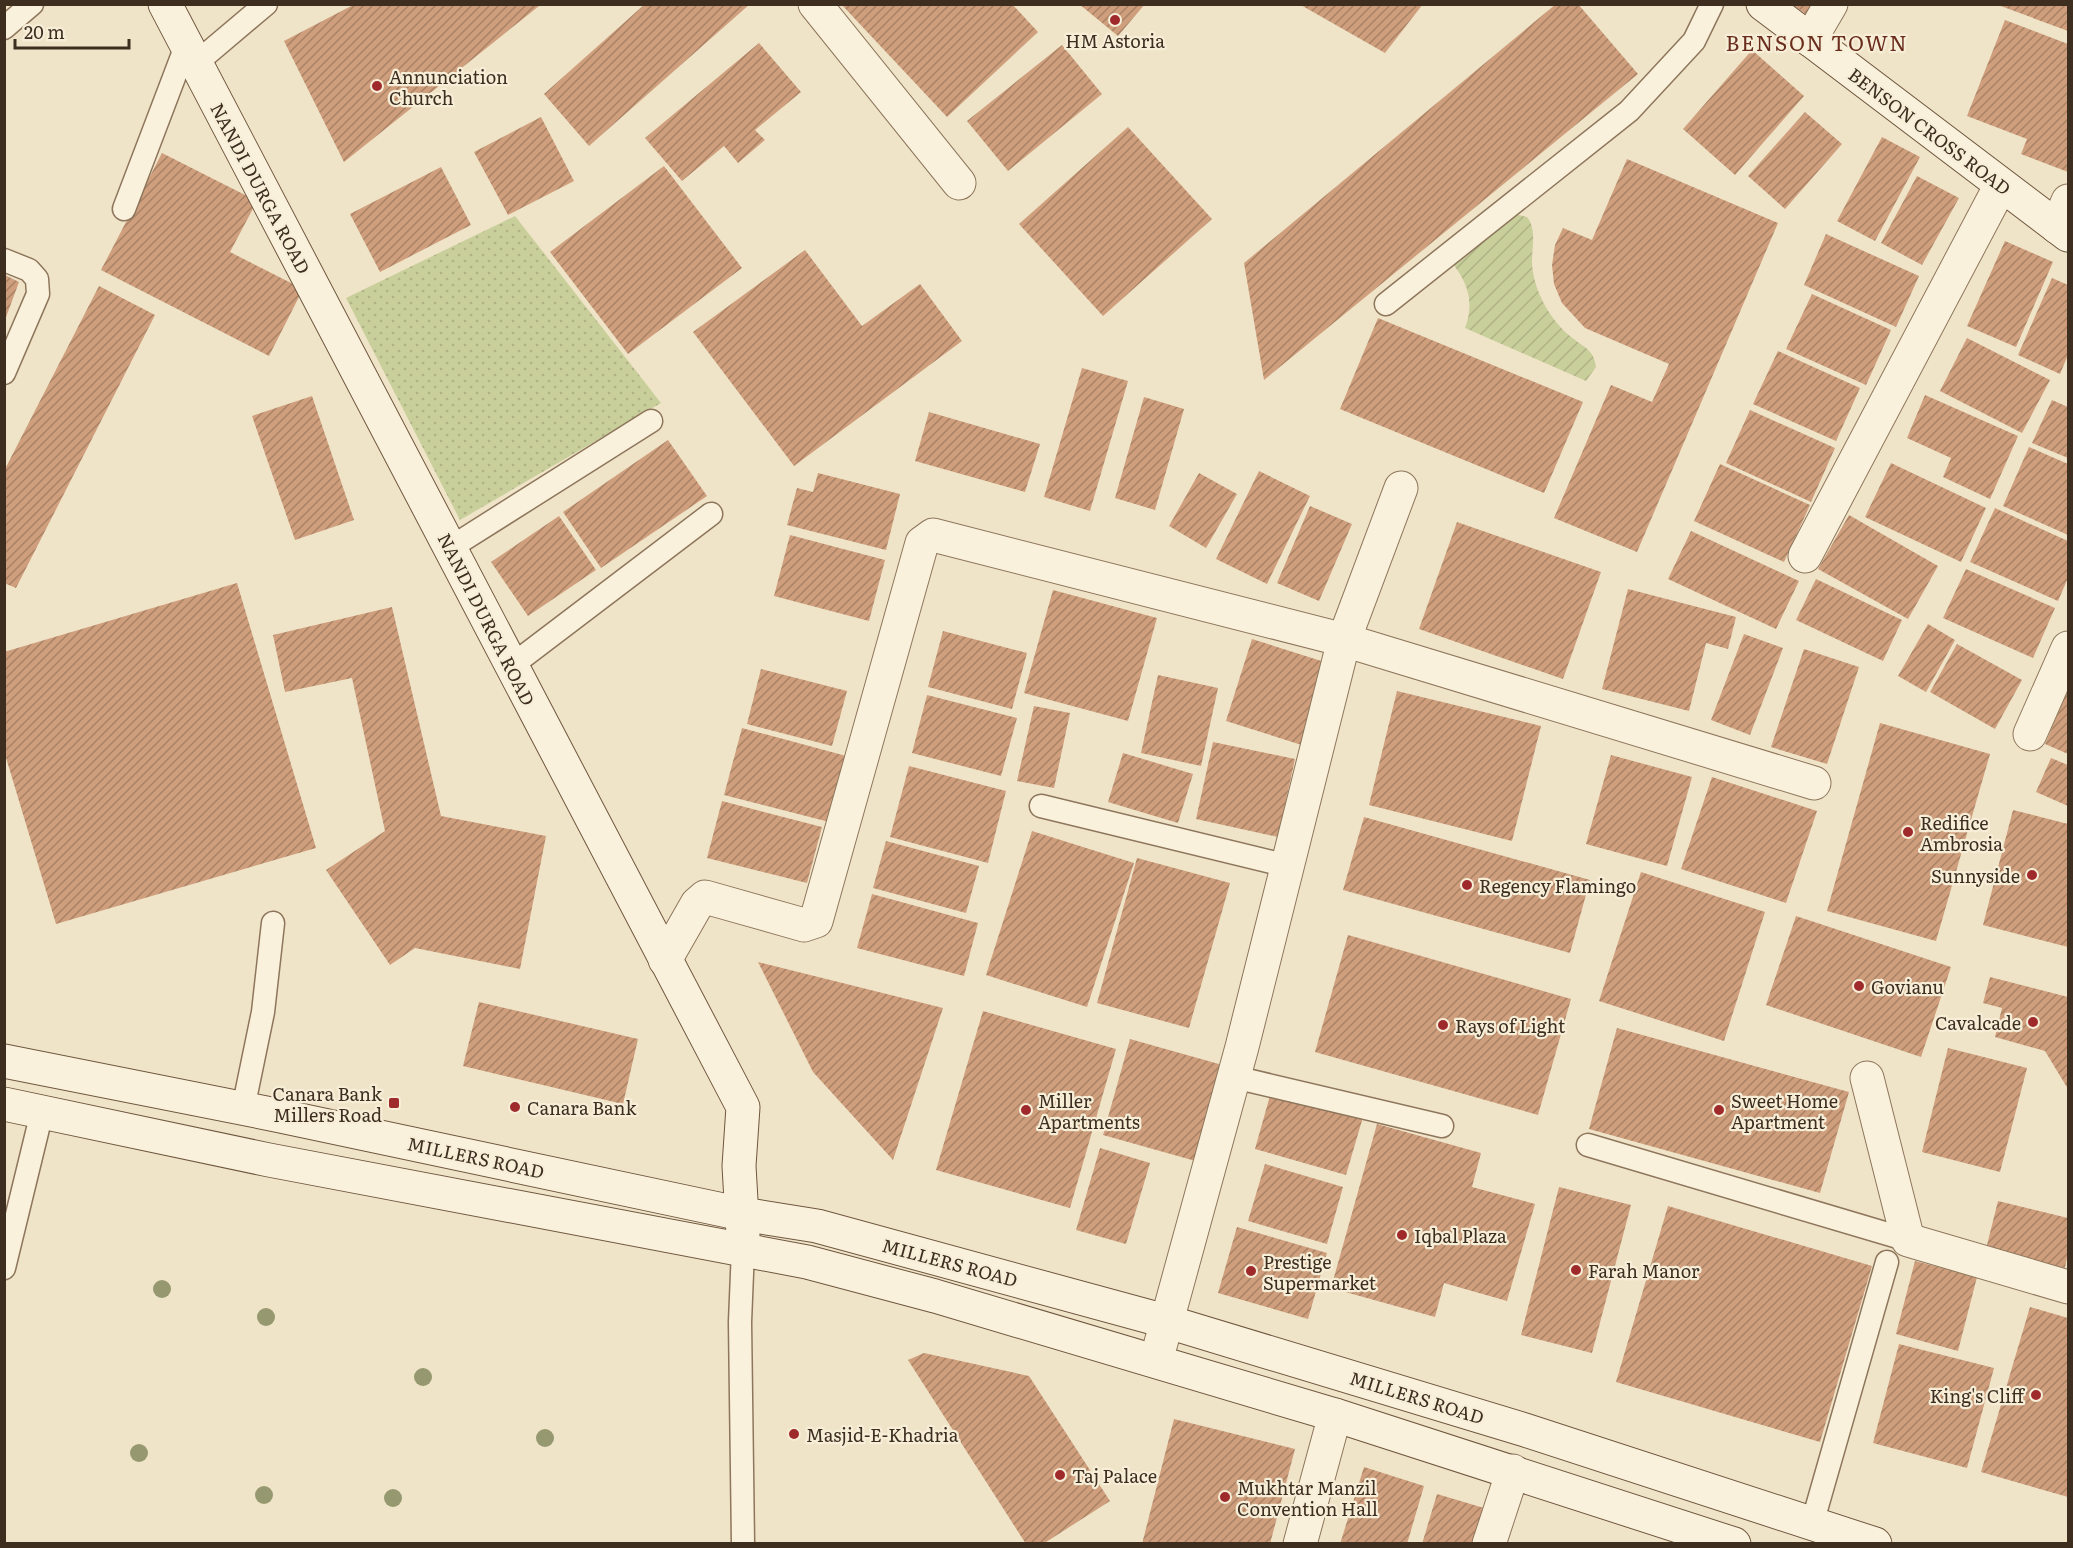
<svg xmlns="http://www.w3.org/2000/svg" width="2073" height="1548" font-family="Literata,serif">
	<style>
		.park { fill: url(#park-dots) }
		.garden { fill: url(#garden-furrows) }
		.building { fill: url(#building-hatch) }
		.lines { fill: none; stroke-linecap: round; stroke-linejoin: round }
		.lane-casing { stroke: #8d765c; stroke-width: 25 }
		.street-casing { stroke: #8d765c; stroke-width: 35 }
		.secondary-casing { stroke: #6f573f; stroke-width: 35 }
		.lane { stroke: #faf1dc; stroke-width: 22 }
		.street { stroke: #faf1dc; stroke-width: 33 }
		.secondary { stroke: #faf1dc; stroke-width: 33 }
		.tree { fill: #96986f }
		.poi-dot { fill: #9e2a2b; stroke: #f7eed8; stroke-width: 2 }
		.labels { text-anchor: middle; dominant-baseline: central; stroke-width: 4.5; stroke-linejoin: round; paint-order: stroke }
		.poi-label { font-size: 18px; fill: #3d2e20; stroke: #f7eed8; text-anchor: start }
		.street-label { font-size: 18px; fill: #3d2e20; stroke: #f7eed8 }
		.quarter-label { font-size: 21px; letter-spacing: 1.5px; fill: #6b2e1e; stroke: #f7eed8 }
	</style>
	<defs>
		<pattern id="park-dots" width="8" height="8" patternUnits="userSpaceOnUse" patternTransform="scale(1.5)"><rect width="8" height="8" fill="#c9cf9b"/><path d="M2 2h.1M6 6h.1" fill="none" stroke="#aeb285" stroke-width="1.8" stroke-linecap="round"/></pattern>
		<pattern id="garden-furrows" width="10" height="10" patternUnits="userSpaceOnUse" patternTransform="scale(1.5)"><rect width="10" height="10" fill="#c9cf9b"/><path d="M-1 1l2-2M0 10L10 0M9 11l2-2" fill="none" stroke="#aeb285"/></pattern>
		<pattern id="building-hatch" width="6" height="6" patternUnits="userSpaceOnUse" patternTransform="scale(1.5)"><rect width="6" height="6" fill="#cf9f7d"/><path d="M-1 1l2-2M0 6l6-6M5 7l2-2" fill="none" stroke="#a98266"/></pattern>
	</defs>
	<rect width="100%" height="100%" fill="#f0e4c8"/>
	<!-- park -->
	<polygon class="park" points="515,216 661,403 460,520 346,298"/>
	<!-- garden -->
	<path class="garden" d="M1514,214L1527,217C1539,232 1529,254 1533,272C1537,296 1551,320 1570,336C1583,347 1594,349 1596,367L1586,381L1465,328C1474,304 1469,285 1453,264Z"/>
	<!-- building -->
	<g class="building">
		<polygon points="355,4 537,4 539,6 344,162 284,41"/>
		<polygon points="645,4 750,4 589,146 544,94"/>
		<polygon points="841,4 1012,4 1038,32 947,117"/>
		<polygon points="1079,4 1145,4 1118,36"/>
		<polygon points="1299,4 1423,4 1385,53"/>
		<polygon points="1556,4 1578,4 1638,74 1264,380 1244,263"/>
		<polygon points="1792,4 1818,4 1810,17"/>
		<polygon points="1998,4 2068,4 2068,31 1998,5"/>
		<polygon points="2005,20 2068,44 2068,172 2021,154 2027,139 1967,116"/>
		<polygon points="759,43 801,92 755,130 765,140 738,163 724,146 682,181 645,138"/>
		<polygon points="1062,45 1102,94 1008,171 967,121"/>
		<polygon points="1752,50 1804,96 1735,175 1683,129"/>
		<polygon points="1805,112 1842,144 1785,209 1748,176"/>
		<polygon points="541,117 574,181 508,215 474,152"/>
		<polygon points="1128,127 1212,219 1103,316 1019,224"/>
		<polygon points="1882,137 1920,157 1875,241 1837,221"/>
		<polygon points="162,153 257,201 230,252 303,289 269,356 101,270"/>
		<polygon points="1627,159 1778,223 1637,552 1554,518 1611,385 1652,402 1669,364 1585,328 1562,303 1554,284 1552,265 1555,245 1563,228 1592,240"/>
		<polygon points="664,166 742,268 628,354 550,252"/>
		<polygon points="441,167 471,225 380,272 350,214"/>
		<polygon points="1917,176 1959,198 1922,265 1881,243"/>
		<polygon points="1826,234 1919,276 1896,327 1804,285"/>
		<polygon points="2005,241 2053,262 2016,347 1967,326"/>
		<polygon points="805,250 862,326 920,284 962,341 794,466 693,332"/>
		<polygon points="5,275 19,282 5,320"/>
		<polygon points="2052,278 2068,285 2068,355 2060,374 2018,355"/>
		<polygon points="99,286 155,315 16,588 4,583 4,471"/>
		<polygon points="1812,294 1891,330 1866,385 1786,349"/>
		<polygon points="1378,318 1583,402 1544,493 1340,409"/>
		<polygon points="1967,338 2050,380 2022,433 1940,391"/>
		<polygon points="1778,351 1860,388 1836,441 1753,404"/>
		<polygon points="1082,368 1128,381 1090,511 1044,497"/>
		<polygon points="1925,395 2018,436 1990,499 1943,477 1951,458 1907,438"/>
		<polygon points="312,396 354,520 295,540 252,416"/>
		<polygon points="1144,397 1184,409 1155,510 1115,498"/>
		<polygon points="2052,400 2068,407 2068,458 2032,443"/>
		<polygon points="1750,410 1835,448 1811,502 1726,463"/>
		<polygon points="929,412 1040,444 1025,492 915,461"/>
		<polygon points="668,440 707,496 601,568 563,512"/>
		<polygon points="2029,447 2068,464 2068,535 2003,506"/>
		<polygon points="1891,463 1986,508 1961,562 1865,517"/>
		<polygon points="1720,464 1810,505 1784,562 1694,521"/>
		<polygon points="1259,471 1310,496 1267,584 1216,559"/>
		<polygon points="818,473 900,494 886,550 787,525 797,488 813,492"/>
		<polygon points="1199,473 1237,494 1206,548 1169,526"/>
		<polygon points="1310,506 1352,524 1319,601 1277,583"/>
		<polygon points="1995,508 2068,541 2068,578 2058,601 1970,562"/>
		<polygon points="1849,515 1938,566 1908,619 1818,569"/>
		<polygon points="559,516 596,570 528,616 491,562"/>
		<polygon points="1457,522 1601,572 1563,679 1419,629"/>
		<polygon points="1691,531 1799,581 1776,629 1668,579"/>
		<polygon points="790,535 885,560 869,621 774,596"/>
		<polygon points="1966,569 2055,608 2033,658 1943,618"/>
		<polygon points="1816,579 1902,620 1883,661 1796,620"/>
		<polygon points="237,583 316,848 56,924 4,751 4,652"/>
		<polygon points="1628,589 1736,617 1728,649 1706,643 1689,711 1602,689"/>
		<polygon points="1053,590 1157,618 1128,721 1024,693"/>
		<polygon points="392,607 441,816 546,836 520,969 415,948 390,965 326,870 385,831 352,678 285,692 273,635"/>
		<polygon points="1928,624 1955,640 1926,692 1898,676"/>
		<polygon points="943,631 1027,653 1012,709 928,687"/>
		<polygon points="1744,634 1783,648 1750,735 1711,720"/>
		<polygon points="1252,639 1334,665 1308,747 1226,721"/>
		<polygon points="1957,644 2022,680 1995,729 1930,692"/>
		<polygon points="1804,649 1859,667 1827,764 1771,747"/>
		<polygon points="761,669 847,691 832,746 747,724"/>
		<polygon points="1158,675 1218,688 1201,766 1141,753"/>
		<polygon points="1397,691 1541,726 1512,841 1369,805"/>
		<polygon points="2066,694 2068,695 2068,754 2045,744"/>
		<polygon points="927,695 1017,718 1001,776 912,753"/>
		<polygon points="1034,706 1070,713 1054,788 1017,781"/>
		<polygon points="1880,723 1990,754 1936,941 1827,911"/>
		<polygon points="742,728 850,757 833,823 724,795"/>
		<polygon points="1213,742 1295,759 1278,837 1196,819"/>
		<polygon points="1123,753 1193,774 1178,823 1108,802"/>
		<polygon points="1611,755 1692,777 1667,866 1586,844"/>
		<polygon points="2051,758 2068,765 2068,806 2036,792"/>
		<polygon points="909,766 1006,791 988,863 890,837"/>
		<polygon points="1712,777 1817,811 1786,903 1681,869"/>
		<polygon points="722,801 822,827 807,883 707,858"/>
		<polygon points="2013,810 2068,824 2068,947 1983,925"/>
		<polygon points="1364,817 1590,880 1570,953 1343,890"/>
		<polygon points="1032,831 1134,863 1087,1007 986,975"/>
		<polygon points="886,841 979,866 966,913 873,888"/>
		<polygon points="1137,858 1230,883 1189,1028 1097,1003"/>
		<polygon points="1641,872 1765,912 1724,1041 1599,1001"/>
		<polygon points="872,894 978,923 964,976 857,948"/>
		<polygon points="1796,916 1951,967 1921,1057 1766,1005"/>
		<polygon points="1348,935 1571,999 1538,1115 1315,1052"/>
		<polygon points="758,962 943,1008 893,1160 813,1072"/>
		<polygon points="1990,977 2068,997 2068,1089 2045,1051 1995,1037 2002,1008 1983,1003"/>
		<polygon points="479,1002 638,1039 623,1104 463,1066"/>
		<polygon points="983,1011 1116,1049 1070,1208 936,1170"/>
		<polygon points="1617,1028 1849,1092 1820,1193 1589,1129"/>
		<polygon points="1130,1039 1226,1066 1199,1162 1103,1135"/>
		<polygon points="1948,1048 2027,1068 2000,1172 1922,1152"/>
		<polygon points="1271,1092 1363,1117 1346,1175 1255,1149"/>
		<polygon points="1377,1124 1481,1153 1472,1187 1535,1204 1507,1301 1444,1283 1435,1317 1331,1288"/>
		<polygon points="1100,1148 1150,1163 1126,1244 1076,1230"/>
		<polygon points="1265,1164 1343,1187 1327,1244 1248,1221"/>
		<polygon points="1559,1187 1631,1205 1592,1353 1521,1335"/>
		<polygon points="1998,1201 2068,1218 2068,1252 2065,1268 1986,1249"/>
		<polygon points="1668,1206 1872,1266 1820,1442 1616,1382"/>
		<polygon points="1237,1227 1327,1253 1308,1319 1218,1293"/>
		<polygon points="1915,1261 1977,1277 1958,1351 1896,1334"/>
		<polygon points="2030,1307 2068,1318 2068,1497 1981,1472"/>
		<polygon points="1899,1344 1994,1368 1967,1468 1873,1443"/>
		<polygon points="924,1353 1029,1376 1110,1501 1043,1544 1026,1544 908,1360"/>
		<polygon points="1174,1419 1295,1449 1270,1544 1142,1544"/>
		<polygon points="1364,1467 1424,1486 1407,1544 1340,1544"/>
		<polygon points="1437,1494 1484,1508 1473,1544 1422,1544"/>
	</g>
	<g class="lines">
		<defs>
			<g id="lane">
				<polyline points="4,28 32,4"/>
				<polyline points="195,64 266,4"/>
				<polyline points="124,209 186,46"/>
				<polyline points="4,260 29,270 37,279 38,294 4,373"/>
				<polyline points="1386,304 1629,111 1694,41 1712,4"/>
				<polyline points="450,548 651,421"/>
				<polyline points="511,666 711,514"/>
				<polyline points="1041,806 1288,866"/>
				<polyline points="1234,1077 1442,1126"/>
				<polyline points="243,1109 263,1012 273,923"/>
				<polyline points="1588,1145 1908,1240"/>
				<polyline points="4,1268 42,1112"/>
				<polyline points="1812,1524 1887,1262"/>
				<polyline points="743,1544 740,1322 743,1249"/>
			</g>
			<g id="street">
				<polyline points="815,4 959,183"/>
				<polyline points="1810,40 1831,4"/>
				<polyline points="2057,227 2068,201"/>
				<polyline points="1805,556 2001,185"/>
				<polyline points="2030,734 2068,648"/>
				<polyline points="665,960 697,904 705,897 804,925 816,921 922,543 933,535 1344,640 1814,783"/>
				<polyline points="1867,1078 1908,1240 2068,1287"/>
				<polyline points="1156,1361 1242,1047 1344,640 1401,488"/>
				<polyline points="1300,1544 1335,1415"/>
				<polyline points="1489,1544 1513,1471"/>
			</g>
			<g id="secondary">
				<polyline points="165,4 743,1107 739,1166 743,1235"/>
				<polyline points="1763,4 2068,235"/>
				<polyline points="4,1061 276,1115 742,1214 817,1226 1165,1321 1525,1430 1875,1544"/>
				<polyline points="4,1104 269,1160 807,1262 935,1296 1335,1415 1734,1544"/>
			</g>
		</defs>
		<!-- lane casing -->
		<use href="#lane" class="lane-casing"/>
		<!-- street casing -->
		<use href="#street" class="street-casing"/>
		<!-- secondary casing -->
		<use href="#secondary" class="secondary-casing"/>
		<!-- lane -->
		<use href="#lane" class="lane"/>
		<!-- street -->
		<use href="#street" class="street"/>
		<!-- secondary -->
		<use href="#secondary" class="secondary"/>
	</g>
	<!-- trees -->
	<g class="tree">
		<circle cx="162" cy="1289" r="9"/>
		<circle cx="266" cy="1317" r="9"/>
		<circle cx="423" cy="1377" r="9"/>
		<circle cx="545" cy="1438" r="9"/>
		<circle cx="139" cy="1453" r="9"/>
		<circle cx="264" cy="1495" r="9"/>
		<circle cx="393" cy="1498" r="9"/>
	</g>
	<!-- markers -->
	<g class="poi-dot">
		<circle cx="1115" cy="20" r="6"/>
		<circle cx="377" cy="86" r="6"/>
		<circle cx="1908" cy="832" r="6"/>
		<circle cx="2032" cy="875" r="6"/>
		<circle cx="1467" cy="885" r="6"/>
		<circle cx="1859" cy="986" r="6"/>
		<circle cx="2033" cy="1022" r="6"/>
		<circle cx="1443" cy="1025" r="6"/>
		<rect x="388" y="1097" width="12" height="12" rx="3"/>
		<circle cx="515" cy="1107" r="6"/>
		<circle cx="1026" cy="1110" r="6"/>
		<circle cx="1719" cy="1110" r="6"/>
		<circle cx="1402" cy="1235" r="6"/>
		<circle cx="1576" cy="1270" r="6"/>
		<circle cx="1251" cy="1271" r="6"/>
		<circle cx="2036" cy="1395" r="6"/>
		<circle cx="794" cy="1434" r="6"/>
		<circle cx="1060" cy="1475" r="6"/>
		<circle cx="1225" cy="1497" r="6"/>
	</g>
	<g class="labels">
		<!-- poi labels -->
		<g class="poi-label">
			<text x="1115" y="40" text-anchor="middle">HM Astoria</text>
			<text x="389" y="76">Annunciation<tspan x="389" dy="21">Church</tspan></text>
			<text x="1920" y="822">Redifice<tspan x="1920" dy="21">Ambrosia</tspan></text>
			<text x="2020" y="875" text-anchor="end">Sunnyside</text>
			<text x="1479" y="885">Regency Flamingo</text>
			<text x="1871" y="986">Govianu</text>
			<text x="2021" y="1022" text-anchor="end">Cavalcade</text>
			<text x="1455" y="1025">Rays of Light</text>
			<text x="382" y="1093" text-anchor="end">Canara Bank<tspan x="382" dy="21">Millers Road</tspan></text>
			<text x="1038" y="1100">Miller<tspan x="1038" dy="21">Apartments</tspan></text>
			<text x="1731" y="1100">Sweet Home<tspan x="1731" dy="21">Apartment</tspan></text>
			<text x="527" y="1107">Canara Bank</text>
			<text x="1414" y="1235">Iqbal Plaza</text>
			<text x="1263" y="1261">Prestige<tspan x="1263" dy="21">Supermarket</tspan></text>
			<text x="1588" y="1270">Farah Manor</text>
			<text x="2024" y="1395" text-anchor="end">King's Cliff</text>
			<text x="806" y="1434">Masjid-E-Khadria</text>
			<text x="1072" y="1475">Taj Palace</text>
			<text x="1237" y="1487">Mukhtar Manzil<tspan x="1237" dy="21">Convention Hall</tspan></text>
		</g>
		<!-- street labels -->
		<g class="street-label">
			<text transform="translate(1930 131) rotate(37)">BENSON CROSS ROAD</text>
			<text transform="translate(261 188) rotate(62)">NANDI DURGA ROAD</text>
			<text transform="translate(487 619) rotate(63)">NANDI DURGA ROAD</text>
			<text transform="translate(476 1157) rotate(12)">MILLERS ROAD</text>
			<text transform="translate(950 1262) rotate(15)">MILLERS ROAD</text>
			<text transform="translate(1417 1397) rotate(17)">MILLERS ROAD</text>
		</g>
		<!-- quarter labels -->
		<g class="quarter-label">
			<text x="1817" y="41">BENSON TOWN</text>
		</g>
	</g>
	<!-- border -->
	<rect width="2073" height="1548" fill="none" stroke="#3d2e20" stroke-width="12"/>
	<!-- scale -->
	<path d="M15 39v9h114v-9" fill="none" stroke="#3d2e20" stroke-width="3"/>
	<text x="24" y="39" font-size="18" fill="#3d2e20" stroke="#f7eed8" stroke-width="4.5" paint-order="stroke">20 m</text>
</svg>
